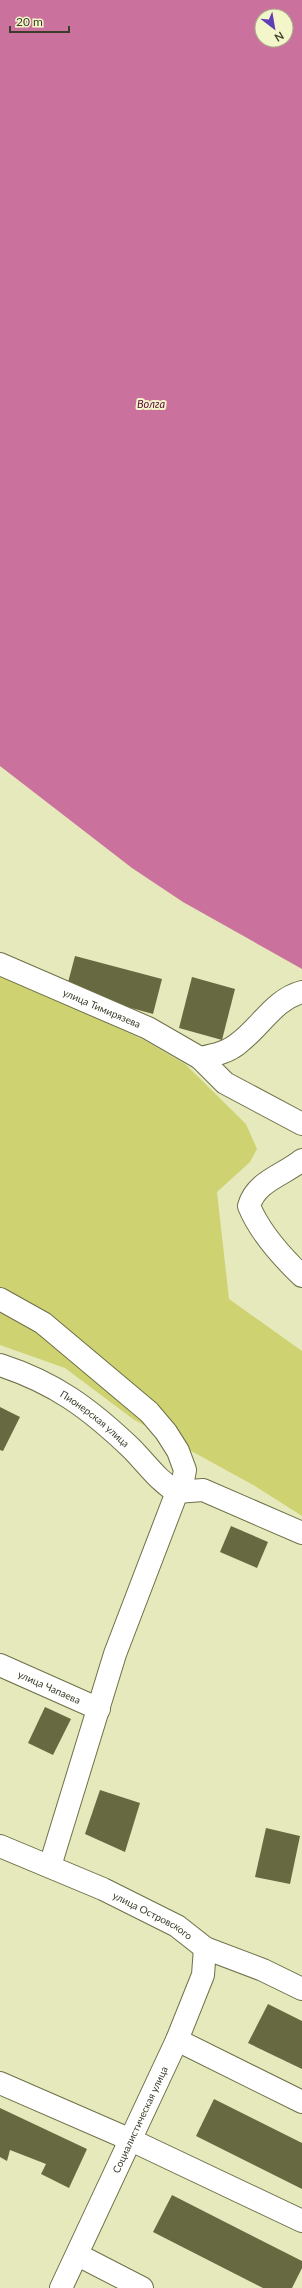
<svg xmlns="http://www.w3.org/2000/svg" width="302" height="2288" font-family="Lato,sans-serif">
	<style>
		.green { fill: #ced271 }
		.water { fill: #cb719d; fill-rule: evenodd }
		.building { fill: #676941 }
		.lines { fill: none; stroke-linecap: round; stroke-linejoin: round }
		.minor-casing { stroke: #6e7048; stroke-width: 24 }
		.minor { stroke: #fff; stroke-width: 22 }
		.labels { text-anchor: middle; dominant-baseline: central; stroke-width: 4; stroke-linejoin: round; paint-order: stroke }
		.street-label { font-size: 10px; fill: #3b3c2a; stroke: #f3f6c9 }
		.water-label { font-size: 11px; font-style: italic; fill: #5b083a; stroke: #f3f6c9 }
	</style>
	<rect width="100%" height="100%" fill="#e6e9bc"/>
	<!-- green -->
	<polygon class="green" points="0,974 144,1040 185,1064 246,1124 257,1149 250,1162 217,1192 229,1299 302,1351 302,1516 255,1486 133,1419 65,1368 0,1345"/>
	<!-- water -->
	<path class="water" d="M0,0H302V969L183,902L132,868L0,766ZM262,16H286V40H262Z"/>
	<!-- building -->
	<g class="building">
		<polygon points="75,956 162,979 153,1014 66,990"/>
		<polygon points="192,977 235,989 222,1040 179,1028"/>
		<polygon points="0,1407 20,1417 3,1451 0,1450"/>
		<polygon points="231,1526 268,1542 257,1568 220,1552"/>
		<polygon points="45,1707 71,1719 53,1755 28,1743"/>
		<polygon points="100,1790 140,1803 125,1852 85,1834"/>
		<polygon points="266,1828 300,1836 290,1884 255,1877"/>
		<polygon points="268,2004 302,2021 302,2069 248,2043"/>
		<polygon points="214,2099 302,2143 302,2189 196,2136"/>
		<polygon points="0,2108 87,2149 69,2188 41,2174 46,2164 10,2150 7,2161 0,2157"/>
		<polygon points="172,2195 302,2261 302,2268 292,2288 263,2288 153,2232"/>
	</g>
	<g class="lines">
		<defs>
			<g id="minor">
				<path id="s1" d="M0,964L148,1028L200,1058L225,1083L302,1124"/>
				<path d="M200,1058C215,1055 229,1052 240,1042C261,1026 275,999 302,992"/>
				<path d="M302,1160C284,1175 256,1181 249,1206C260,1233 281,1256 302,1276"/>
				<polyline points="0,1299 43,1323 149,1412 166,1432 178,1451 185,1470 183,1481 177,1492 115,1654 50,1866"/>
				<path id="s2" d="M0,1365C55,1383 89,1408 131,1448C146,1463 158,1481 177,1492"/>
				<polyline points="177,1492 203,1490 302,1533"/>
				<path id="s3" d="M0,1665L99,1709"/>
				<path id="s4" d="M0,1846L103,1889L177,1926L205,1948L263,1970L302,1989"/>
				<polyline points="177,2040 302,2102"/>
				<polyline points="0,2083 131,2140 302,2221"/>
				<polyline points="78,2255 142,2288"/>
				<path id="s5" d="M61,2288L177,2040L203,1975L205,1948"/>
			</g>
		</defs>
		<!-- minor casing -->
		<use href="#minor" class="minor-casing"/>
		<!-- minor -->
		<use href="#minor" class="minor"/>
	</g>
	<g class="labels">
		<!-- street labels -->
		<g class="street-label">
			<text stroke="none"><textPath href="#s1" startOffset="111">улица Тимирязева</textPath></text>
			<text stroke="none"><textPath href="#s2" startOffset="110">Пионерская улица</textPath></text>
			<text stroke="none"><textPath href="#s3" startOffset="54">улица Чапаева</textPath></text>
			<text stroke="none"><textPath href="#s4" startOffset="168">улица Островского</textPath></text>
			<text stroke="none"><textPath href="#s5" startOffset="186">Социалистическая улица</textPath></text>
		</g>
		<!-- water labels -->
		<g class="water-label">
			<text x="151" y="403">Волга</text>
		</g>
	</g>
	<!-- north arrow -->
	<g transform="translate(274 28) rotate(149)"><circle r="19" fill="#f3f6c9" stroke="#a9ac89"/>
	<path d="M0-3L7 15L0 10L-7 15Z" fill="#603eb7"/>
	<text y="-6" font-size="11" font-weight="bold" text-anchor="middle" fill="#3b3c2a">N</text>
	</g>
	<!-- scale -->
	<path d="M10 26v6h59v-6" fill="none" stroke="#3b3c2a" stroke-width="2"/>
	<text x="16" y="26" font-size="12" fill="#3b3c2a" stroke="#f3f6c9" stroke-width="3" paint-order="stroke">20 m</text>
</svg>
